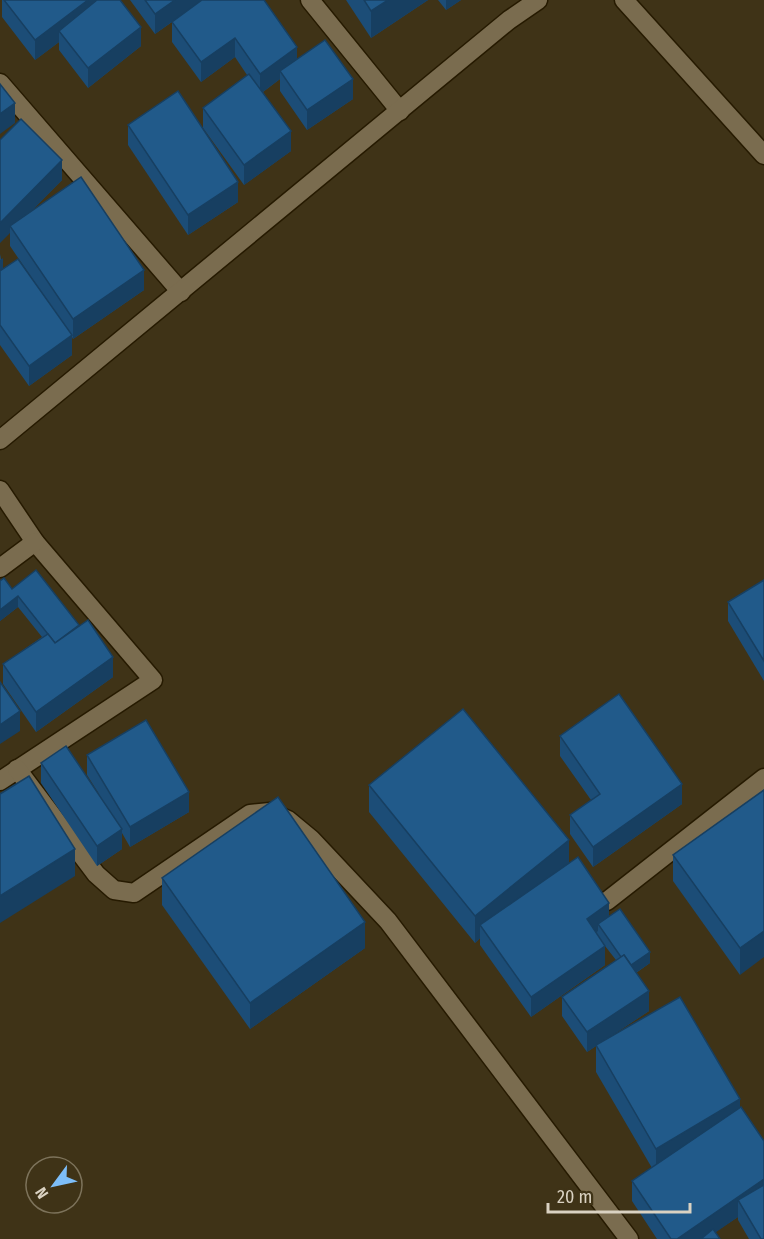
<svg xmlns="http://www.w3.org/2000/svg" width="764" height="1239" font-family="'Fira Sans Condensed',sans-serif">
	<style>
		.lines { fill: none; stroke-linecap: round; stroke-linejoin: round }
		.minor-casing { stroke: #261a00; stroke-width: 21 }
		.minor { stroke: #7a6c4f; stroke-width: 18 }
		.wall { fill: #1c4d77 }
		.shaded-wall { fill: #173f61 }
		.building { fill: #215a8a; stroke: #173f61; stroke-width: 1.5 }
	</style>
	<rect width="100%" height="100%" fill="#3f3317"/>
	<g class="lines">
		<defs>
			<g id="minor">
				<polyline points="310,0 400,111"/>
				<polyline points="624,0 764,155"/>
				<polyline points="0,83 181,292"/>
				<polyline points="0,440 509,20 538,0"/>
				<polyline points="0,490 35,542 153,680 0,781"/>
				<polyline points="0,568 35,542"/>
				<polyline points="17,769 96,874 114,890 134,893 250,814 270,812 288,820 311,839 388,921 629,1239"/>
				<polyline points="607,901 764,778"/>
			</g>
		</defs>
		<!-- minor casing -->
		<use href="#minor" class="minor-casing"/>
		<!-- minor -->
		<use href="#minor" class="minor"/>
	</g>
	<!-- wall -->
	<g class="wall">
		<polygon points="2,0 120,0 141,46 88,88 59,50 59,42 35,60 2,17"/>
		<polygon points="130,0 264,0 297,59 353,99 307,130 280,91 280,79 263,92 291,151 244,185 203,128 203,108 247,75 235,57 201,82 172,42 172,22 155,34"/>
		<polygon points="346,0 428,0 371,38"/>
		<polygon points="438,0 461,0 446,10"/>
		<polygon points="128,125 238,202 188,235 128,145"/>
		<polygon points="0,140 62,180 30,212 144,290 73,339 72,337 72,355 29,386 0,345 0,254 3,270 53,309 10,246 10,233"/>
		<polygon points="764,580 764,681 728,621 728,602"/>
		<polygon points="0,581 12,589 113,677 36,732 3,684 3,664 42,637 18,607 0,621"/>
		<polygon points="560,736 682,804 593,867 570,834 570,815 591,800 560,756"/>
		<polygon points="87,755 189,812 130,847 122,833 122,849 97,866 41,783 41,763 99,794 87,775"/>
		<polygon points="369,785 569,864 609,916 650,963 636,973 649,1011 602,1042 740,1107 764,1239 749,1239 738,1220 738,1217 715,1232 720,1239 657,1239 632,1201 632,1181 652,1168 596,1072 596,1046 587,1052 562,1016 562,997 616,960 605,946 605,965 531,1017 480,945 480,938 475,943 369,812"/>
		<polygon points="764,790 740,975 673,881 673,855"/>
		<polygon points="162,878 365,948 250,1029 162,905"/>
	</g>
	<!-- shaded-wall -->
	<g class="shaded-wall">
		<polygon points="88,0 114,0 59,31 59,42 35,60 35,40"/>
		<polygon points="175,0 202,0 155,34 155,14"/>
		<polygon points="388,0 428,0 371,38 371,11"/>
		<polygon points="446,0 461,0 446,10"/>
		<polygon points="141,27 141,46 88,88 88,68"/>
		<polygon points="235,38 235,57 201,82 201,62"/>
		<polygon points="297,47 297,67 280,71 280,79 260,94 260,74"/>
		<polygon points="353,79 353,99 307,130 307,110"/>
		<polygon points="15,103 15,123 0,134 0,114"/>
		<polygon points="291,131 291,151 244,185 244,165"/>
		<polygon points="62,160 62,180 13,230 10,226 10,233 0,243 0,223"/>
		<polygon points="238,182 238,202 188,235 188,215"/>
		<polygon points="3,258 3,278 0,279 0,260"/>
		<polygon points="144,270 144,290 73,339 73,319"/>
		<polygon points="72,335 72,355 29,386 29,366"/>
		<polygon points="18,596 18,607 0,621 0,610"/>
		<polygon points="113,657 113,677 36,732 36,712"/>
		<polygon points="20,711 20,731 0,744 0,725"/>
		<polygon points="682,784 682,804 593,867 593,847"/>
		<polygon points="189,792 189,812 130,847 130,827"/>
		<polygon points="122,829 122,849 97,866 97,846"/>
		<polygon points="569,840 569,867 480,925 480,938 475,943 475,916"/>
		<polygon points="75,849 75,876 0,923 0,896"/>
		<polygon points="609,903 609,923 598,924 598,931 587,938 587,919"/>
		<polygon points="365,922 365,948 250,1029 250,1003"/>
		<polygon points="764,931 764,957 740,975 740,948"/>
		<polygon points="605,946 605,965 531,1017 531,997"/>
		<polygon points="650,952 650,963 628,978 628,967"/>
		<polygon points="649,991 649,1011 587,1052 587,1032"/>
		<polygon points="740,1099 740,1126 656,1176 656,1149"/>
		<polygon points="764,1179 764,1199 738,1200 738,1217 706,1239 677,1239"/>
	</g>
	<!-- building -->
	<g class="building">
		<polygon points="4,0 88,0 35,40"/>
		<polygon points="97,0 120,0 141,27 88,68 59,31"/>
		<polygon points="145,0 175,0 155,14"/>
		<polygon points="202,0 264,0 297,47 260,74 235,38 201,62 172,22"/>
		<polygon points="364,0 388,0 371,11"/>
		<polygon points="325,40 353,79 307,110 280,71"/>
		<polygon points="249,74 291,131 244,165 203,108"/>
		<polygon points="0,84 15,103 0,114"/>
		<polygon points="178,91 238,182 188,215 128,125"/>
		<polygon points="21,119 62,160 0,223 0,140"/>
		<polygon points="81,177 144,270 73,319 10,226"/>
		<polygon points="18,259 72,335 29,366 0,325 0,271"/>
		<polygon points="36,570 79,625 55,643 18,596 0,610 0,581 4,578 12,589"/>
		<polygon points="764,580 764,661 728,602"/>
		<polygon points="88,620 113,657 36,712 3,664 48,634 55,643"/>
		<polygon points="0,682 20,711 0,725"/>
		<polygon points="619,694 682,784 593,847 570,815 600,794 560,736"/>
		<polygon points="463,709 569,840 475,916 369,785"/>
		<polygon points="146,720 189,792 130,827 87,755"/>
		<polygon points="66,746 122,829 97,846 41,763"/>
		<polygon points="29,776 75,849 0,896 0,794"/>
		<polygon points="764,790 764,931 740,948 673,855"/>
		<polygon points="278,797 365,922 250,1003 162,878"/>
		<polygon points="578,857 609,903 587,919 605,946 531,997 480,925"/>
		<polygon points="620,909 650,952 631,965 624,955 621,957 598,924"/>
		<polygon points="624,955 649,991 587,1032 562,997"/>
		<polygon points="680,997 740,1099 656,1149 596,1045"/>
		<polygon points="741,1107 764,1141 764,1179 677,1239 671,1239 632,1181"/>
		<polygon points="764,1185 764,1239 761,1239 738,1200"/>
		<polygon points="713,1229 720,1239 701,1239"/>
	</g>
	<!-- north arrow -->
	<g transform="translate(54 1185) rotate(237)"><circle r="28" fill="#3f3317" stroke="#7d735b" stroke-width="1.5"/>
	<path d="M0-4.5L10 22L0 15L-10 22Z" fill="#7dbef9"/>
	<text y="-9" font-size="16" font-weight="bold" text-anchor="middle" fill="#dad2c2">N</text>
	</g>
	<!-- scale -->
	<path d="M548 1203v9h142v-9" fill="none" stroke="#dad2c2" stroke-width="3"/>
	<text x="557" y="1203" font-size="18" fill="#dad2c2" stroke="#3f3317" stroke-width="4.5" paint-order="stroke">20 m</text>
</svg>
